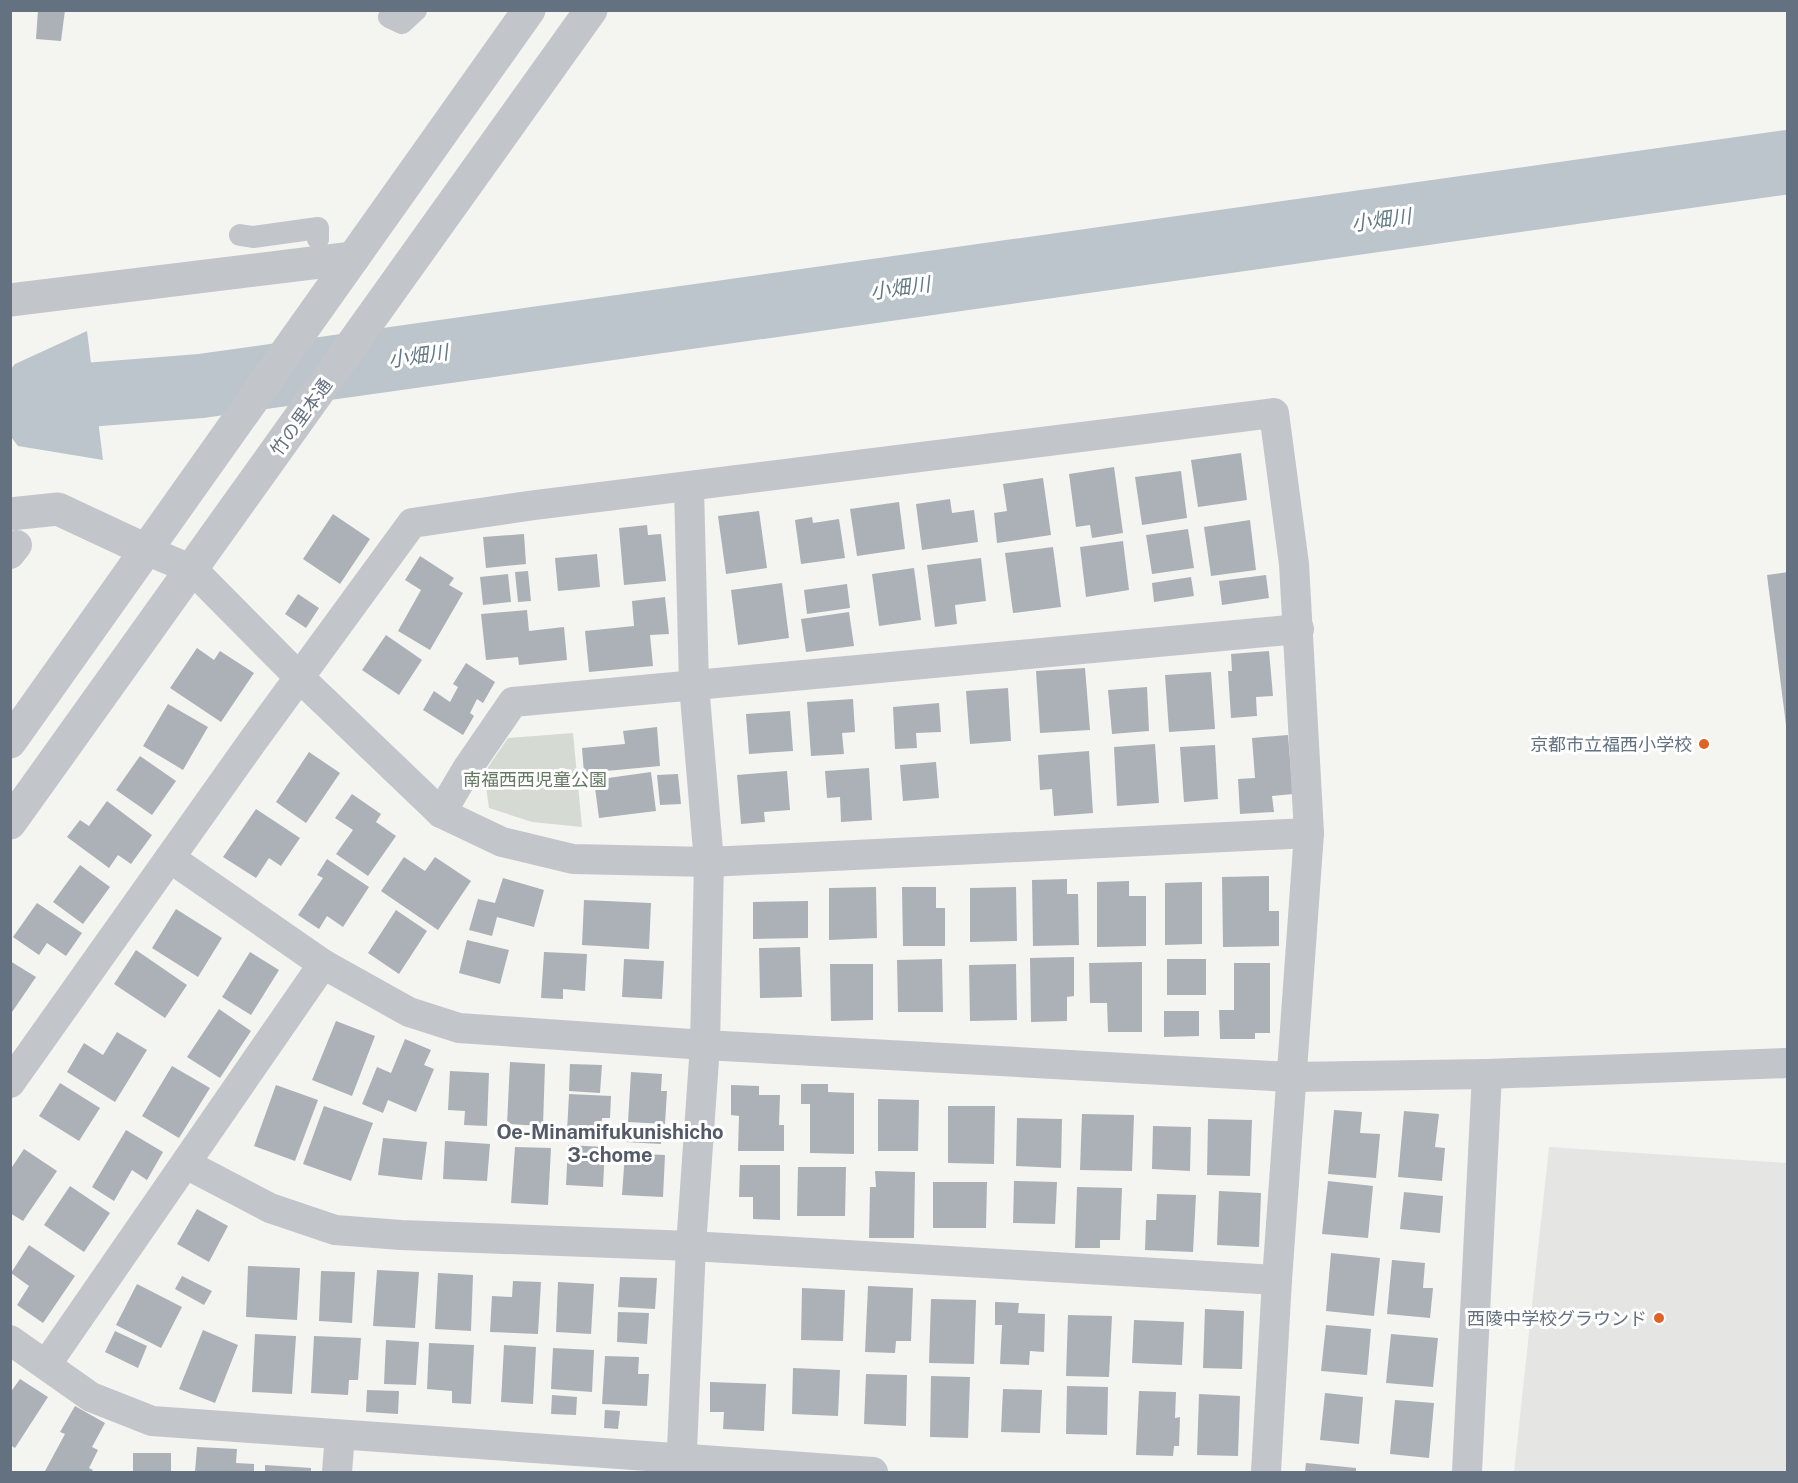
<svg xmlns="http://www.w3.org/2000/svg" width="1798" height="1483" font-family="'Public Sans','Noto Sans JP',sans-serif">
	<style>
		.built { fill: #e5e6e4 }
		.park { fill: #d5dbd2 }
		.water { fill: #bbc5cb }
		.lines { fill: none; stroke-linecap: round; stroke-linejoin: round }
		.river { stroke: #bbc5cb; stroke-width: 64 }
		.building { fill: #abb1b6 }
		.pedestrian { stroke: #c2c5c9; stroke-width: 22 }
		.minor { stroke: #c2c5c9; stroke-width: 30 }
		.tertiary { stroke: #c2c5c9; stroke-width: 33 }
		.poi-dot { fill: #e06225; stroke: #fff; stroke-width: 2 }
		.labels { text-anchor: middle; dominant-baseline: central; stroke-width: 6; stroke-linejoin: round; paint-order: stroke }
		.street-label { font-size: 18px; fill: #647181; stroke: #fff }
		.poi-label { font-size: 18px; fill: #647181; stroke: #fff; text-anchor: end }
		.park-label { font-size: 18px; fill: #657963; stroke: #fff }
		.water-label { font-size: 20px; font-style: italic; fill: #647a85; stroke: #fff }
		.neighbourhood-label { font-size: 20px; font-weight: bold; fill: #525b67; stroke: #fff }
	</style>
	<rect width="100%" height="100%" fill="#f4f5f1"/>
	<!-- built -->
	<polygon class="built" points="1549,1147 1787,1163 1787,1472 1514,1472"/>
	<!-- park -->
	<polygon class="park" points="573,733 582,827 532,822 489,808 484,773 508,738"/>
	<!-- water -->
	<polygon class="water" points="87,331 103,460 18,446 11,437 11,369 15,364"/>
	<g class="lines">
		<!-- river -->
		<polyline class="river" points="10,401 201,386 1788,162"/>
	</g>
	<!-- building -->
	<g class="building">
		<polygon points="38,10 65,10 61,41 36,39"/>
		<polygon points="1241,453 1247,500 1198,507 1191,460"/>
		<polygon points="1114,467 1123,533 1092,538 1090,525 1076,527 1069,474"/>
		<polygon points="1181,471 1187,518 1142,525 1135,477"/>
		<polygon points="1043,478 1051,535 997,543 994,513 1007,511 1003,484"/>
		<polygon points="950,499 952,513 974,510 978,542 922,550 916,504"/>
		<polygon points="899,502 905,549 857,556 850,509"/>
		<polygon points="759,511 767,568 726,574 718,516"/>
		<polygon points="333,514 370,539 340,584 303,559"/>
		<polygon points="812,517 813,523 839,519 845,558 801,564 795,520"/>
		<polygon points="1250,520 1256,570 1211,576 1204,527"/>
		<polygon points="647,525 648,535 661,534 666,581 624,585 619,528"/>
		<polygon points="1188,529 1194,568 1152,574 1146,535"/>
		<polygon points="524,534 526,564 486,568 483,537"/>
		<polygon points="1123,541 1129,590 1086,597 1080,547"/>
		<polygon points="1053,547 1061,607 1013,613 1005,553"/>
		<polygon points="597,554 600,587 558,591 555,558"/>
		<polygon points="420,556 454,578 449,585 463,593 430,650 398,631 421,590 405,580"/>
		<polygon points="981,558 986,601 955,605 957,624 935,627 927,565"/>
		<polygon points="914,568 921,620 879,626 872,574"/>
		<polygon points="528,571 531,601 518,602 515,572"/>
		<polygon points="1788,572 1788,725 1786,725 1767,575"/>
		<polygon points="508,574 511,602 483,605 480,577"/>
		<polygon points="1266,575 1269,598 1222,605 1219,581"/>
		<polygon points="1191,577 1194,596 1154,602 1152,583"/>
		<polygon points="782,583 789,638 738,645 731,590"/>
		<polygon points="847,584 850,608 807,614 804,590"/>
		<polygon points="298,594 319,608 306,628 285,614"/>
		<polygon points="665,597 669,634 650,635 653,666 589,672 585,631 634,626 632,601"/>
		<polygon points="527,610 529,631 564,627 567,660 519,665 518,657 486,660 481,614"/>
		<polygon points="849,612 854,646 806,652 801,619"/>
		<polygon points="386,635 422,660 399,695 362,670"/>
		<polygon points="197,648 214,660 220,651 254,673 221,722 170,688"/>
		<polygon points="1269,651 1273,696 1256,697 1257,716 1231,718 1228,671 1232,671 1231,654"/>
		<polygon points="466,663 495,682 483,703 477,699 470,713 474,716 463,735 423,710 434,691 450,702 458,687 453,684"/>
		<polygon points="1085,668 1090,730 1040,733 1036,671"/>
		<polygon points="1211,672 1215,729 1169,732 1165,675"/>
		<polygon points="1147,687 1149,731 1112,734 1108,690"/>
		<polygon points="1008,688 1011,741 970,744 966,691"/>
		<polygon points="853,699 855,732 842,733 844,754 811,756 807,702"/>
		<polygon points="939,703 941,732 916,733 917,748 895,749 893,707"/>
		<polygon points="168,704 208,727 183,770 143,746"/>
		<polygon points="790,711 793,751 749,754 746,714"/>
		<polygon points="657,727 660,766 584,773 582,748 625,744 623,731"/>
		<polygon points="1288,735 1293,794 1272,796 1274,812 1240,814 1238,779 1255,778 1252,738"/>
		<polygon points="1155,744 1159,803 1117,806 1114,747"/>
		<polygon points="1215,745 1218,799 1184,802 1180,747"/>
		<polygon points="1089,751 1093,813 1054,816 1052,789 1040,790 1038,755"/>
		<polygon points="309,752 340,773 306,823 276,802"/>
		<polygon points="140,756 176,781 152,815 116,790"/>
		<polygon points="936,762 939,798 903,801 900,765"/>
		<polygon points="869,768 872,820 841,822 840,797 827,798 825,771"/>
		<polygon points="787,771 790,810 764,812 765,822 741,824 737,775"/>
		<polygon points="651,772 656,811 599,818 594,780"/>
		<polygon points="678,774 681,804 660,805 657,775"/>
		<polygon points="352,794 381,814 376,822 396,836 368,876 336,854 353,830 335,818"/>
		<polygon points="107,801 152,835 131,864 118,855 109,868 67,837 80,820 89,826"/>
		<polygon points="256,809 300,838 281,866 269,858 256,878 223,857"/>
		<polygon points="404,857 425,871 435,857 471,881 438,930 381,891"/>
		<polygon points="327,859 369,887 343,927 327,916 319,929 298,915 323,878 317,875"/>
		<polygon points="80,865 110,887 83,924 53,902"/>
		<polygon points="1269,876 1269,911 1279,911 1279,946 1223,947 1222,877"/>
		<polygon points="503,878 544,890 534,927 497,917 492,936 469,930 478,899 495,903"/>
		<polygon points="1067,879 1067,894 1078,894 1079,945 1033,946 1032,880"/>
		<polygon points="1129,881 1129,896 1146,896 1146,946 1097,947 1097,882"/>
		<polygon points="1202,882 1202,944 1165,945 1165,883"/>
		<polygon points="876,887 877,938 829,940 829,888"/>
		<polygon points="902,887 936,887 936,908 945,908 945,946 903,946"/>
		<polygon points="1016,887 1017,941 970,942 970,888"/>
		<polygon points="584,900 651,903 649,949 582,945"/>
		<polygon points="808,901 808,938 753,939 753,902"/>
		<polygon points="37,903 82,933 66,956 47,943 39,955 13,937"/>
		<polygon points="176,909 222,938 198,977 152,948"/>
		<polygon points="396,910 427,931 399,974 368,953"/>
		<polygon points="467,940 509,950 500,984 459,973"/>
		<polygon points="800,947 802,997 760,998 759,948"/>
		<polygon points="136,950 187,985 165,1018 114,984"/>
		<polygon points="250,952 279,970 251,1015 222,997"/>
		<polygon points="544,952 587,954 585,991 563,989 563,999 541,998"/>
		<polygon points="1074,957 1074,996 1067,997 1067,1021 1031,1022 1030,958"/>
		<polygon points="624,959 664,961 662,999 622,997"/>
		<polygon points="942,959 943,1012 898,1012 897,960"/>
		<rect x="1167" y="959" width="39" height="36"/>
		<polygon points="10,961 36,977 10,1015"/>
		<polygon points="1142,962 1142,1032 1108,1032 1107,1003 1090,1003 1089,963"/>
		<polygon points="1234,963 1270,963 1270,1033 1255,1033 1255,1039 1220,1039 1219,1010 1234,1010"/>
		<polygon points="830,964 873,964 873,1020 831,1021"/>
		<polygon points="1016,964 1017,1020 970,1021 969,965"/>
		<polygon points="219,1009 251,1031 220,1078 187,1057"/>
		<polygon points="1164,1011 1199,1011 1199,1036 1164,1037"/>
		<polygon points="336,1021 375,1036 352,1096 312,1080"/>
		<polygon points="117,1032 147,1050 115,1102 67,1072 84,1043 103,1055"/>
		<polygon points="405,1039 431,1050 424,1065 434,1069 416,1112 388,1100 383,1113 362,1104 377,1067 391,1073"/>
		<polygon points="510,1062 545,1064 543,1126 507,1124"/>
		<polygon points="570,1064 602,1065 600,1093 569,1091"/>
		<polygon points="172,1066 210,1088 179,1138 142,1116"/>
		<polygon points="450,1071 489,1073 487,1126 464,1125 465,1111 448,1110"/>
		<polygon points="631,1072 662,1074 661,1091 667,1091 665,1124 628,1122"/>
		<polygon points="60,1083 100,1108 79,1141 39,1116"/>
		<polygon points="801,1084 828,1084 828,1092 854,1093 854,1154 810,1153 810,1104 801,1104"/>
		<polygon points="276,1085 318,1100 295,1161 254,1146"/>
		<polygon points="731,1085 759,1086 759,1095 780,1095 779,1125 784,1125 784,1151 738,1151 739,1116 731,1115"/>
		<polygon points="569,1094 611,1096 610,1118 602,1118 601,1134 567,1132"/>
		<polygon points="878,1099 919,1100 918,1151 878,1151"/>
		<polygon points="324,1106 373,1123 351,1181 303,1164"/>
		<polygon points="948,1106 995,1106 994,1164 948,1163"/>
		<polygon points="1334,1110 1362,1112 1360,1133 1380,1134 1376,1178 1328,1174"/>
		<polygon points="1404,1111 1439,1114 1435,1147 1445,1148 1442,1181 1398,1177"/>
		<polygon points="1082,1114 1134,1115 1132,1171 1080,1170"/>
		<polygon points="1017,1118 1062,1119 1061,1168 1016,1166"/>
		<polygon points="1208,1119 1252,1120 1250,1176 1207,1175"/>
		<polygon points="1153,1126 1191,1127 1190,1171 1152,1169"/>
		<polygon points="126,1130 163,1152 147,1180 132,1170 114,1201 92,1187"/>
		<polygon points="625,1130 661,1131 661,1144 625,1142"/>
		<polygon points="383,1138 427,1142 422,1180 378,1175"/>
		<polygon points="445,1141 490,1144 487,1181 443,1179"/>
		<polygon points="568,1145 605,1147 603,1187 566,1185"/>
		<polygon points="515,1147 551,1148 548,1205 511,1203"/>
		<polygon points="24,1149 57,1171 23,1221 10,1213 10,1170"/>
		<polygon points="625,1153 665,1155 663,1197 622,1195"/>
		<polygon points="740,1165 780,1165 780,1220 753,1219 753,1197 739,1197"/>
		<polygon points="798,1167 846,1167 845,1216 797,1216"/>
		<polygon points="875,1171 915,1172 914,1238 869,1238 870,1187 876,1187"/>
		<polygon points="1014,1181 1057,1182 1055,1224 1013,1223"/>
		<polygon points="1328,1181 1373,1186 1368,1238 1322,1234"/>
		<polygon points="933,1182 987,1182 986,1228 933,1228"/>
		<polygon points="70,1186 110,1213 84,1252 44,1225"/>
		<polygon points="1077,1187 1122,1188 1120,1240 1100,1240 1100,1248 1075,1248"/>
		<polygon points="1219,1191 1261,1193 1259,1247 1217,1245"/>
		<polygon points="1404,1192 1443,1196 1440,1233 1400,1229"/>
		<polygon points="1157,1194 1196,1195 1193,1252 1145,1250 1146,1220 1156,1220"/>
		<polygon points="197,1209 228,1226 209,1262 177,1244"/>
		<polygon points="29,1245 75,1276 43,1323 17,1305 29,1286 11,1273"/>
		<polygon points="1331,1253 1380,1258 1374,1316 1326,1311"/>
		<polygon points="1392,1260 1425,1263 1423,1288 1433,1288 1430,1318 1387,1314"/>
		<polygon points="248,1266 300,1268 297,1320 246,1317"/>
		<polygon points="377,1270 419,1272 415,1328 373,1326"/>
		<polygon points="321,1271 355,1272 352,1323 319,1321"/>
		<polygon points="438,1273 473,1275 471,1331 435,1329"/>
		<polygon points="182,1276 212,1291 204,1305 175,1289"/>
		<polygon points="620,1277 657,1278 655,1309 618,1307"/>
		<polygon points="513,1281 541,1282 538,1334 490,1332 492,1296 512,1297"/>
		<polygon points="558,1282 594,1284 591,1334 556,1332"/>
		<polygon points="137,1284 182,1307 161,1348 116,1325"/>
		<polygon points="868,1286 913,1288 911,1341 896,1341 895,1353 865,1352"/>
		<polygon points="802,1288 845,1290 843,1341 801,1340"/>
		<polygon points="931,1299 976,1300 974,1364 929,1363"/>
		<polygon points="995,1302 1019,1303 1018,1313 1045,1314 1044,1352 1030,1351 1029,1365 1000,1364 1002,1325 995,1325"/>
		<polygon points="1205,1309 1244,1311 1242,1369 1203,1368"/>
		<polygon points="618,1312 649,1313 647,1344 617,1342"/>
		<polygon points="1068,1315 1112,1316 1109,1377 1066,1376"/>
		<polygon points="1134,1320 1184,1322 1182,1365 1132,1363"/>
		<polygon points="1326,1325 1371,1329 1367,1375 1321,1371"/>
		<polygon points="203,1330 238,1345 215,1403 179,1389"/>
		<polygon points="115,1331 147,1346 138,1368 105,1352"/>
		<polygon points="255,1334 296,1336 292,1394 252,1392"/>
		<polygon points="1391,1334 1438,1338 1433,1387 1386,1383"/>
		<polygon points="314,1336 361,1338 358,1380 349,1380 348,1395 311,1393"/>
		<polygon points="386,1340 419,1342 416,1385 384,1384"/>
		<polygon points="429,1343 474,1345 471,1404 452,1403 452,1391 427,1389"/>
		<polygon points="504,1345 536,1347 533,1404 501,1402"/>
		<polygon points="553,1348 594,1350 592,1392 551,1389"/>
		<polygon points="605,1356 639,1357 638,1374 649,1374 647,1406 602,1404"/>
		<polygon points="793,1368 840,1370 838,1416 792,1414"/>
		<polygon points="866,1374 907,1375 906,1426 864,1424"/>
		<polygon points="931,1376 970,1377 968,1438 930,1437"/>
		<polygon points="20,1379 48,1397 15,1448 10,1445 10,1393"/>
		<polygon points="710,1382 766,1384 764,1431 723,1429 724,1412 710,1412"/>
		<polygon points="1067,1386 1108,1387 1107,1435 1066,1434"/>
		<polygon points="1003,1389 1042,1390 1040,1433 1001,1432"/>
		<polygon points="367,1390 399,1391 398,1414 366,1412"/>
		<polygon points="1139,1391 1176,1392 1175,1418 1180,1417 1179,1446 1174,1446 1173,1456 1136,1455"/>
		<polygon points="1325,1393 1363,1397 1359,1444 1320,1440"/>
		<polygon points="1199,1394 1240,1396 1238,1456 1197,1455"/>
		<polygon points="552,1395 577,1397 576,1415 551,1414"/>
		<polygon points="1395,1400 1434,1403 1429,1458 1390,1454"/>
		<polygon points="75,1406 105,1423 92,1447 98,1450 89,1468 93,1470 91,1472 47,1472 45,1471 65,1434 60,1432"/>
		<polygon points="605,1410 620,1411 618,1429 604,1428"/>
		<polygon points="197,1447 237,1449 236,1463 254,1464 254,1472 195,1472"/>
		<rect x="133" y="1453" width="38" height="19"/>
		<polygon points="1306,1463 1356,1468 1356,1472 1305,1472"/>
		<polygon points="265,1465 311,1468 311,1472 265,1472"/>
	</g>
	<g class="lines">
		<!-- pedestrian -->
		<g class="pedestrian">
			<polyline points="389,17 402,23 416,10"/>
			<polyline points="240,235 253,237 318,228 318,239"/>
		</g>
		<!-- minor -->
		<g class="minor">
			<polyline points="148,551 193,570 300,678 441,813 502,842 573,859 709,862 1309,833"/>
			<polyline points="10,554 17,545"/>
			<polyline points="441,813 467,769 513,702 1299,629"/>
			<polyline points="170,858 323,964 409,1012 459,1028 705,1045 1291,1077 1487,1074 1788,1063"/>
			<polyline points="10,1083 252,742 412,523 535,505 1274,413 1294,564 1309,833 1277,1280 1266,1472"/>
			<polyline points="186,1164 270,1208 335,1230 401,1235 691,1246 1277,1280"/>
			<polyline points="10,1340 91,1397 152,1421 873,1472"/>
			<polyline points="46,1365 323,964"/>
			<polyline points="337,1472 340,1435"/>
			<polyline points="681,1472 691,1246 705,1045 709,862 694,685 689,487"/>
			<polyline points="1467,1472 1487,1074"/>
		</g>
		<!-- tertiary -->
		<g class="tertiary">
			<polyline points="10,300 353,258"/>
			<polyline points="10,514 58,509 148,551"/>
			<polyline points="10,742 529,10"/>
			<polyline points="10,823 591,10"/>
		</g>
	</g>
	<!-- markers -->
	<g class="poi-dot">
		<circle cx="1704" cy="744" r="6"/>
		<circle cx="1659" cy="1318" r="6"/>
	</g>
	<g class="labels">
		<!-- street labels -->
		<g class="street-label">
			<text transform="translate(301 417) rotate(-54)">竹の里本通</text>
		</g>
		<!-- poi labels -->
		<g class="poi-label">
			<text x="1692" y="744">京都市立福西小学校</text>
			<text x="1647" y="1318">西陵中学校グラウンド</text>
		</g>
		<!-- park labels -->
		<g class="park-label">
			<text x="535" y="779">南福西西児童公園</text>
		</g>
		<!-- water labels -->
		<g class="water-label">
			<text transform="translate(1381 220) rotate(-8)">小畑川</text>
			<text transform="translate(900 288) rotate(-8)">小畑川</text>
			<text transform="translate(418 356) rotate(-8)">小畑川</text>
		</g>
		<!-- neighbourhood labels -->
		<g class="neighbourhood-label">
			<text x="610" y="1132">Oe-Minamifukunishicho<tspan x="610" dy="23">3-chome</tspan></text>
		</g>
	</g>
	<!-- border -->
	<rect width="1798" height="1483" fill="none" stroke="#647181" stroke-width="24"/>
</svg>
